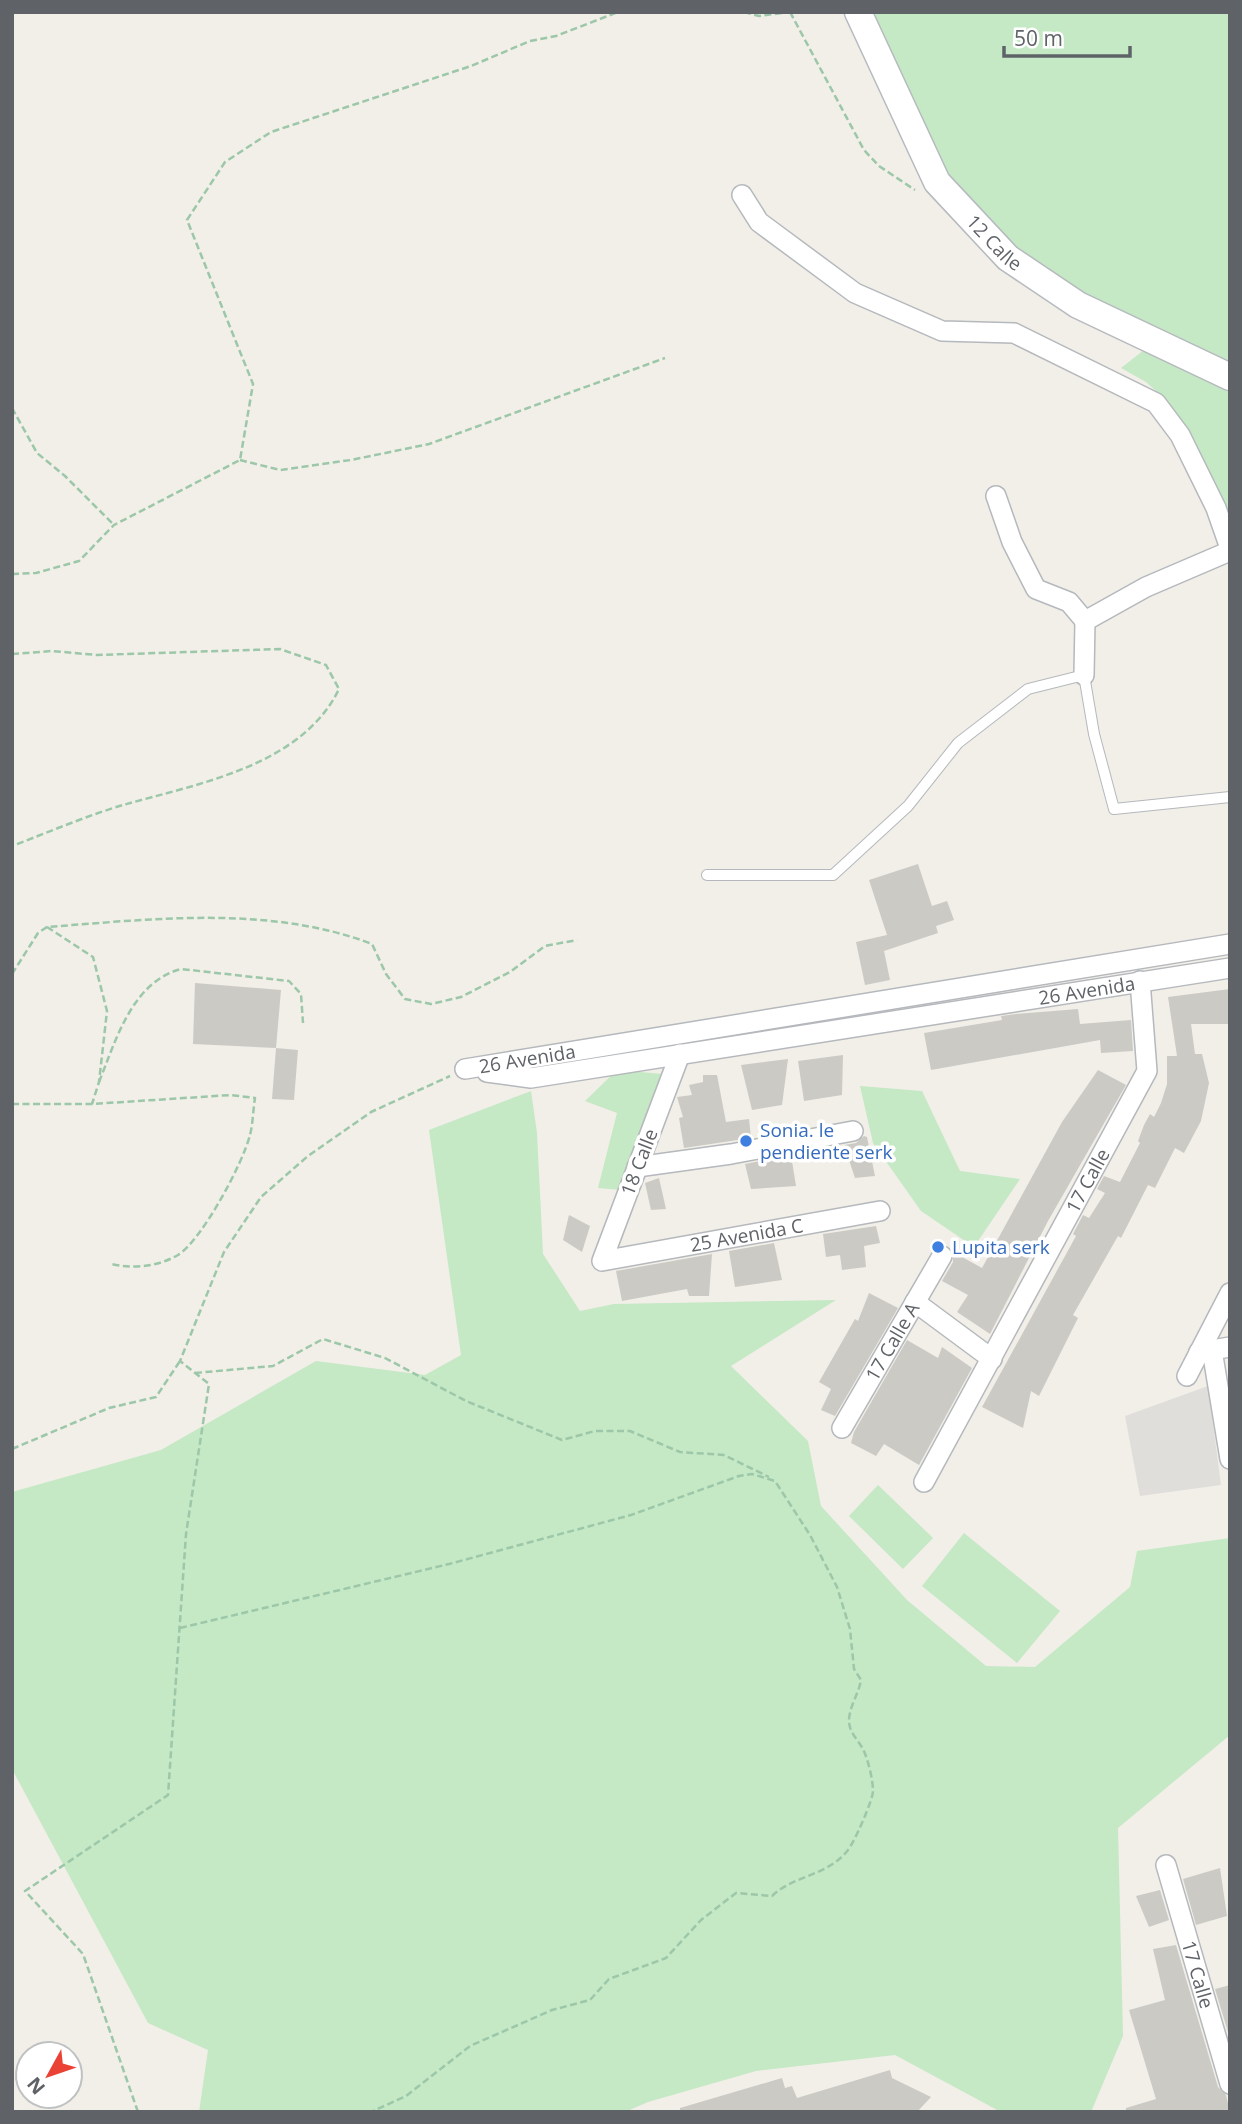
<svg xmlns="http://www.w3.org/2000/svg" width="1242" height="2124" font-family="'Open Sans',sans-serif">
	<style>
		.industrial { fill: #e0deda }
		.green { fill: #c5e8c5 }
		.building { fill: #cccac5 }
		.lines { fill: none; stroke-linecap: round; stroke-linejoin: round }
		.lane-casing { stroke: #b5b8bc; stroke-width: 12 }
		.street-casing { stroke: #b5b8bc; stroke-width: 22 }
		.secondary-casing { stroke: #b6babf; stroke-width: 29 }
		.path { stroke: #9cc7a9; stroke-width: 2.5; stroke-dasharray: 7 3.5; stroke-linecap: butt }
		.lane { stroke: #fff; stroke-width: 10 }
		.street { stroke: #fff; stroke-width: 19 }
		.secondary { stroke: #fff; stroke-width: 26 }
		.shop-dot { fill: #3f7fe0; stroke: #fff; stroke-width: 2.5 }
		.labels { text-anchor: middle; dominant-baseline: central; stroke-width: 7; stroke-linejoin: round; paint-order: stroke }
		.street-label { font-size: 19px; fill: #5f6368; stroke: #fff }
		.shop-label { font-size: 19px; fill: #366cbe; stroke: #fff; text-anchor: start }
	</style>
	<rect width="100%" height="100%" fill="#f1efe8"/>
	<!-- industrial -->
	<polygon class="industrial" points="1208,1386 1221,1485 1140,1496 1125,1416"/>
	<!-- green -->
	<g class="green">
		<polygon points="865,12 1230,12 1230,364 1164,330 1072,291 1020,253 941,172"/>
		<polygon points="1148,347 1230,388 1230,512 1204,481 1180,420 1166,400 1146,382 1121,368"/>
		<polygon points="617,1070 663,1074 622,1190 598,1188 617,1113 585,1101"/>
		<polygon points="860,1086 922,1091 960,1171 1020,1179 974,1247 921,1211 873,1143"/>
		<polygon points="531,1091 537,1133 543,1254 580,1311 614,1304 836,1300 731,1366 808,1441 821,1506 907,1600 986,1666 1035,1667 1130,1587 1137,1551 1230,1538 1230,1735 1118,1828 1123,2036 1091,2112 1001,2112 895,2055 756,2071 648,2102 625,2112 199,2112 208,2050 148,2023 12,1769 12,1492 161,1450 316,1361 425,1375 461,1355 429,1130"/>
		<polygon points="878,1485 933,1538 903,1569 849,1516"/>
		<polygon points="964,1533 1060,1611 1017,1663 922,1586"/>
	</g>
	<!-- building -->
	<g class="building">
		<polygon points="918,864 932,906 947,901 954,920 936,926 938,933 884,951 890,980 865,985 856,942 887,935 869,880"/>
		<polygon points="195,983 281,990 276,1048 193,1044"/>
		<polygon points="1230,989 1230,1024 1191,1024 1195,1054 1202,1054 1209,1083 1201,1121 1184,1153 1175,1148 1155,1188 1148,1185 1121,1238 1118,1236 1073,1315 1078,1318 1039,1396 1031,1391 1023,1428 982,1407 1076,1236 1073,1234 1083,1215 1089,1218 1105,1193 1097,1189 1104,1176 1120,1182 1140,1143 1138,1141 1144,1125 1150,1114 1154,1117 1161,1103 1167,1084 1167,1056 1177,1056 1168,997"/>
		<polygon points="1078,1009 1080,1024 1131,1020 1133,1051 1101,1053 1100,1040 931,1070 924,1033 1002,1020 1001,1016 1016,1014"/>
		<polygon points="276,1048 298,1050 294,1100 272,1099"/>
		<polygon points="843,1055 842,1095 804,1101 798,1061"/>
		<polygon points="788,1059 782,1105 752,1110 741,1065"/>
		<polygon points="1098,1070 1126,1085 1048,1221 990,1334 957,1312 968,1295 942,1281 953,1262 953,1252 982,1268 1062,1122"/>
		<polygon points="703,1075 717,1075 726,1122 749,1119 751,1138 684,1148 679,1118 683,1117 677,1097 692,1095 689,1085 703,1082"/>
		<polygon points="864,1136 867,1137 875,1176 855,1178 844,1145 856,1143"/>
		<polygon points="791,1155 796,1186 751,1189 745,1164"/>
		<polygon points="659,1178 666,1209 651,1210 645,1183"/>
		<polygon points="569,1215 590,1226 582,1252 563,1240"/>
		<polygon points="876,1226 880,1243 864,1246 866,1267 842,1270 840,1255 826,1257 823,1234"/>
		<polygon points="774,1243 782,1280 735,1287 729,1251"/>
		<polygon points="712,1254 709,1296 689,1296 687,1289 622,1301 616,1271"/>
		<polygon points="869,1293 898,1308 835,1416 821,1410 831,1389 819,1382 855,1319 858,1321"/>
		<polygon points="907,1340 938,1358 942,1347 972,1368 919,1465 884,1444 876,1456 851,1443 854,1432"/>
		<polygon points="1220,1868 1227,1916 1196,1925 1183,1879"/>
		<polygon points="1160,1890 1169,1920 1149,1927 1136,1896"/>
		<polygon points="1176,1945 1218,2087 1226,2095 1230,2112 1126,2112 1126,2108 1156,2099 1129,2010 1165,2000 1153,1949"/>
		<polygon points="1230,1985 1230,2031 1228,2032 1215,1989"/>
		<polygon points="890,2070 892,2078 931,2097 917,2112 680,2112 680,2108 782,2078 785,2088 792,2086 797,2098"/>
	</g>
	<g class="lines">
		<defs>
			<polyline id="lane" points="707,875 833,875 908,806 958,743 1028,689 1084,675 1094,734 1114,809 1230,797"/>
			<g id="street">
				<polyline points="742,195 759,222 855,293 942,331 1014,333 1156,403 1180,435 1216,508 1230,548"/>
				<polyline points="996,496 1012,542 1036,589 1069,602 1085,621 1146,587 1230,551"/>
				<polyline points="1084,675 1085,621"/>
				<path id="s1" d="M680,1054L602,1261L880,1211"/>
				<path id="s2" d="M465,1069L1230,944"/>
				<path id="s3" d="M487,1072L531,1078L1230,968"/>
				<polyline points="637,1167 731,1154 853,1131"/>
				<polyline points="915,1302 992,1359"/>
				<polyline points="1212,1350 1230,1459"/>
				<polyline points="1199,1352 1230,1347"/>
				<polyline points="1187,1376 1230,1293"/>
				<path id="s4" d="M842,1428L942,1256"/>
				<path id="s5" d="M924,1482L1147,1071L1140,981"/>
				<path id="s6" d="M1166,1865L1230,2084"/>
			</g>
			<g id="secondary">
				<path id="s7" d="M858,12L937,182L1008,258L1078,305L1230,377"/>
			</g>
		</defs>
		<!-- lane casing -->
		<use href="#lane" class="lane-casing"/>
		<!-- street casing -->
		<use href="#street" class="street-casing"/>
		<!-- secondary casing -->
		<use href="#secondary" class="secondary-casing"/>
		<!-- path -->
		<g class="path">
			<polyline points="744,12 759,16 789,12"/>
			<polyline points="790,12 864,150 879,166 915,190"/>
			<polyline points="12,408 37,453 65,476 114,525"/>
			<polyline points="240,460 280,470 351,460 429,444 665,358"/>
			<polyline points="12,574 36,573 79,561 114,525 240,460 253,384 187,220 225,162 271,132 471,66 530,41 556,36 618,12"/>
			<path d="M12,654L52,651L97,655L280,649L326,665L339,689C302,766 197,784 123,805C86,816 49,832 12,846"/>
			<polyline points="47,927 93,957 107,1011 99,1082 92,1104"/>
			<path d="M12,974L38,933L47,927C154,919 270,905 372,944L386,974L405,999L431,1004L461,997L510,972L545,946L577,940"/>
			<path d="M99,1082C116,1040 132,982 181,969L289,981L301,994L303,1023"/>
			<path d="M12,1104H92L231,1095L255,1098C253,1110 253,1123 250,1135C243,1163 202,1240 178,1255C157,1267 134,1269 111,1264"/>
			<polyline points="195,1373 273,1366 323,1339 385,1358 466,1401 562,1440 595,1431 630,1431 680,1452 724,1455 769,1477"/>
			<polyline points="12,1449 109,1408 156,1397 180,1361"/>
			<path d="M180,1628L449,1564L631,1515L739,1476L752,1474L775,1481L810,1535L837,1587L850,1629L854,1669L861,1680C859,1693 849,1707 849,1721C849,1732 858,1740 863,1749C868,1759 873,1780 873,1791C873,1800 854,1843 848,1850C828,1876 794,1875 772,1896L736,1893L701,1920L666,1958L609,1979L590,2000L552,2010L470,2046L406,2096L371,2112"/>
			<polyline points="138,2112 83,1954 25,1891 168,1795 186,1534 209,1384 180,1361 224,1252 261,1197 308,1156 371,1112 450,1076"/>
		</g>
		<!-- lane -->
		<use href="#lane" class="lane"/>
		<!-- street -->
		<use href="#street" class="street"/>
		<!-- secondary -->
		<use href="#secondary" class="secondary"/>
	</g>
	<!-- markers -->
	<g class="shop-dot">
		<circle cx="746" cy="1141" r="7"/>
		<circle cx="938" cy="1247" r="7"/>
	</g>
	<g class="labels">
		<!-- street labels -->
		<g class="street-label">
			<text stroke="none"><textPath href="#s7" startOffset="271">12 Calle</textPath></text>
			<text stroke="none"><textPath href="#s3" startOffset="607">26 Avenida</textPath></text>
			<text stroke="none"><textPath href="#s2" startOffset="63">26 Avenida</textPath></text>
			<text transform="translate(639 1162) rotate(-69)">18 Calle</text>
			<text stroke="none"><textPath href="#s5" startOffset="343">17 Calle</textPath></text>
			<text stroke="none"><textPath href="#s1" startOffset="368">25 Avenida C</textPath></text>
			<text stroke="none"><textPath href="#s4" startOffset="100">17 Calle A</textPath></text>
			<text stroke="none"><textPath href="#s6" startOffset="114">17 Calle</textPath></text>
		</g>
		<!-- shop labels -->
		<g class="shop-label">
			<text x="760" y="1130">Sonia. le<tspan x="760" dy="22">pendiente serk</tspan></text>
			<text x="952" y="1247">Lupita serk</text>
		</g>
	</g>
	<!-- border -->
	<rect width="1242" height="2124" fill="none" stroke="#5f6368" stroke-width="28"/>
	<!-- north arrow -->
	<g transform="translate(49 2075) rotate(230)"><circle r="33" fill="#ffffff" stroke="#bfc1c3" stroke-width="2"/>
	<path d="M0-5L12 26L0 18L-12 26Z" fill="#ea4335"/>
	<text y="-10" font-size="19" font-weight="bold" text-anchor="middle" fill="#5f6368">N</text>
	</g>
	<!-- scale -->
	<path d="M1004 46v10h126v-10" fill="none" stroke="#5f6368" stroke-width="3.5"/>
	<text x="1014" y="46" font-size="21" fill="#5f6368" stroke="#ffffff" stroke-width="5" paint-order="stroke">50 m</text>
</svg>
